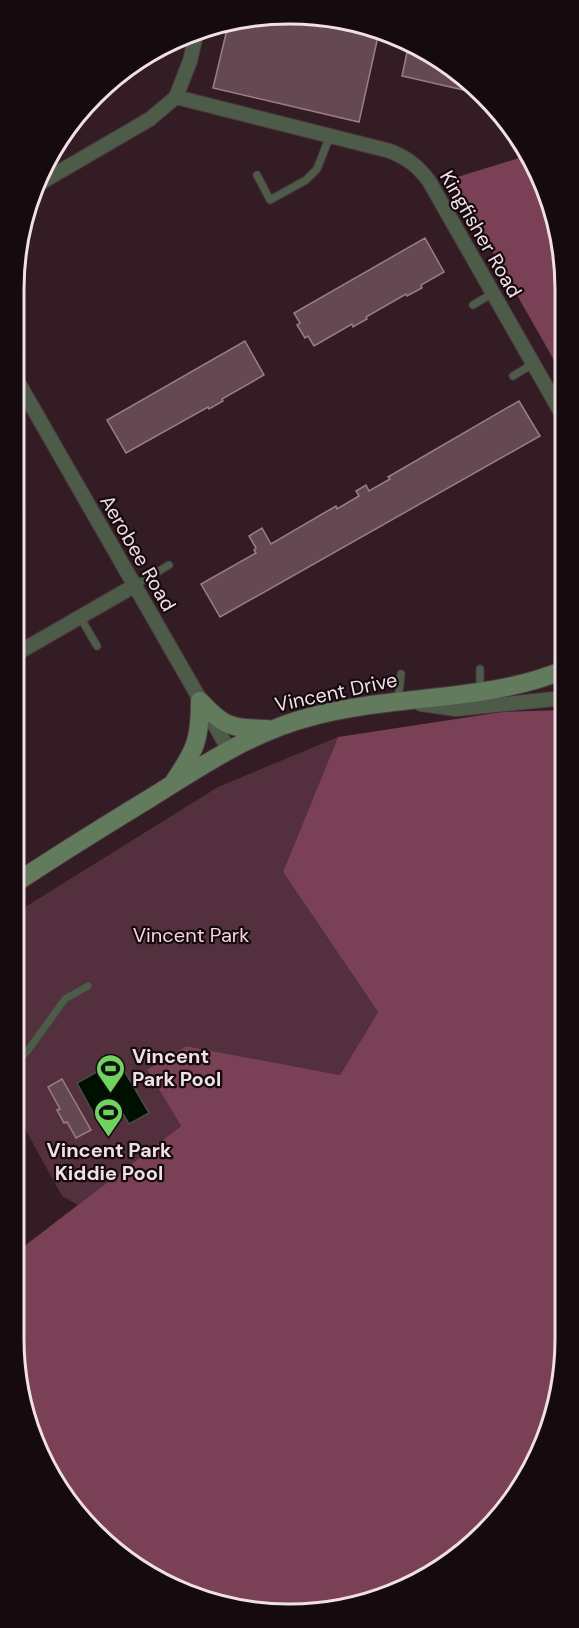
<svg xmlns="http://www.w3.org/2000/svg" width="579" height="1628" font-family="'DM Sans',sans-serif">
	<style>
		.green { fill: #54303e }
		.forest { fill: #794056 }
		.water { fill: #001000; stroke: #484e44; stroke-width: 1.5 }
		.building { fill: #654952; stroke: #9c7d87; stroke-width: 1.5 }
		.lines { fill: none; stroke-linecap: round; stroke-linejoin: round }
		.lane-casing { stroke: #4e3740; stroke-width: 9 }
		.street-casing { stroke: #4e3740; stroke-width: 16 }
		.secondary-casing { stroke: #4e3740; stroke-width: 20 }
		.lane { stroke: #4c5c48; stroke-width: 7 }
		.street { stroke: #4c5c48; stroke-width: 14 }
		.secondary { stroke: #617b5c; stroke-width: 18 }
		.labels { text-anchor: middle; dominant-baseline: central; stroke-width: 4.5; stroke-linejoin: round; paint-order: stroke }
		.street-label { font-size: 20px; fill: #f0dfe4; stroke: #150a0e }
		.park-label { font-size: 20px; fill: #f9d3e0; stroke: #150a0e }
		.poi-label { font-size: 20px; font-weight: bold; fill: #f0dfe4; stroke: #150a0e; text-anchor: start }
		.rim { fill: none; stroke: #f0dfe4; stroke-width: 3 }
	</style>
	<rect width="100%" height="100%" fill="#341c25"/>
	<!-- green -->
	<polygon class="green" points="338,737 283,872 378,1012 340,1075 186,1046 147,1071 181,1126 78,1205 62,1196 14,1109 14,914 218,787"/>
	<!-- forest -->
	<g class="forest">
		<polygon points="529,155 537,168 563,253 563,376 451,179"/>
		<polygon points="564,710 565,1338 556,1410 519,1492 443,1568 361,1605 254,1612 167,1586 82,1521 34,1444 14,1338 14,1254 181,1126 147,1070 186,1046 340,1075 378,1012 283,872 338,737 502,712"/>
	</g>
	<!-- water -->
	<polygon class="water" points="118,1060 149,1113 129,1124 118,1105 96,1118 77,1083"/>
	<!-- building -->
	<g class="building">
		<polygon points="253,16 331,21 379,32 359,122 213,88 228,25"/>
		<polygon points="409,43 428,51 481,94 402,76"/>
		<polygon points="425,238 444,272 421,285 422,288 407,296 406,294 366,317 367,319 353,327 352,324 314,346 308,336 305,338 297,325 300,323 294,313"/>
		<polygon points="245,341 264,375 222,399 223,401 209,409 208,407 126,453 107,420"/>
		<polygon points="519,401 540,436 220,617 201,584 256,553 254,550 256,548 249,536 262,528 271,544 336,506 337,509 359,496 356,491 366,485 369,491 390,479 388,477"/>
		<polygon points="62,1079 91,1130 76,1138 67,1122 64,1123 57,1110 60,1109 48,1087"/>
	</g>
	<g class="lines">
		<defs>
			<g id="lane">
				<polyline points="257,175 270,200 306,180 317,169 330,136"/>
				<polyline points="473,305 493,293"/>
				<polyline points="513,376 533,364"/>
				<polyline points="134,586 169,565"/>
				<polyline points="80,617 97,646"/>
				<polyline points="480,669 480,690"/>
				<polyline points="398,701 401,674"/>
				<polyline points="14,1065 29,1049 65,999 88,986"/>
				<polyline points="14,1129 18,1145 14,1149"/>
			</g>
			<g id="street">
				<path d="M176,97L390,151C407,158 418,166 429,181L563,416"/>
				<polyline points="40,183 150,119 176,97 190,61 196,35"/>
				<polyline points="14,375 229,750"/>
				<polyline points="14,655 134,586"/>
				<polyline points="421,704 456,709 564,698"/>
			</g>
			<g id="secondary">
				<path d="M200,701C225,728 232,728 267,729"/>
				<path d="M175,780C196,749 200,739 200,701"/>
				<path d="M14,884C59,854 106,825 152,797C203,765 252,732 310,717C393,694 484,703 564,670"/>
			</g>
		</defs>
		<!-- lane casing -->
		<use href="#lane" class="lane-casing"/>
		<!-- street casing -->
		<use href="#street" class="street-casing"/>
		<!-- secondary casing -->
		<use href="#secondary" class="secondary-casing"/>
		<!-- lane -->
		<use href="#lane" class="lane"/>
		<!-- street -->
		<use href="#street" class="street"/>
		<!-- secondary -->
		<use href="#secondary" class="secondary"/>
	</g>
	<!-- icons -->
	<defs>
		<symbol id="stadium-pin" viewBox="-11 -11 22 30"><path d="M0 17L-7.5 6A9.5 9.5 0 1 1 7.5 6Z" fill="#70d35f" stroke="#150a0e"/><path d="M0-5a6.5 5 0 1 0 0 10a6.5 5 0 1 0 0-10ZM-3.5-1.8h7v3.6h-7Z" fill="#111"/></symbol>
	</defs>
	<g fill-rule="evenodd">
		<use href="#stadium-pin" x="94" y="1052" width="33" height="45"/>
		<use href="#stadium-pin" x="92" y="1096" width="33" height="45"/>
	</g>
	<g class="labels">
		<!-- street labels -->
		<g class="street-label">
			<text transform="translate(481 234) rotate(60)">Kingfisher Road</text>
			<text transform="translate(138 553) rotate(60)">Aerobee Road</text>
			<text transform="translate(336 692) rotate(-12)">Vincent Drive</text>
		</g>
		<!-- park labels -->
		<g class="park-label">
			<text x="191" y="935">Vincent Park</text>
		</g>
		<!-- poi labels -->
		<g class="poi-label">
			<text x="132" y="1056">Vincent<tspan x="132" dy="23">Park Pool</tspan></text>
			<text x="109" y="1150" text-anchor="middle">Vincent Park<tspan x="109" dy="23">Kiddie Pool</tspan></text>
		</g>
	</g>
	<!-- crop -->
	<path d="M0 0H579V1628H0ZM289 24H290A265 265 0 0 1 555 289V1339A265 265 0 0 1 290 1604H289A265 265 0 0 1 24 1339V289A265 265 0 0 1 289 24Z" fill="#150a0e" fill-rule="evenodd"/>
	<path class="rim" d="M289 24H290A265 265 0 0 1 555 289V1339A265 265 0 0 1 290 1604H289A265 265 0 0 1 24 1339V289A265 265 0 0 1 289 24Z"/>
</svg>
